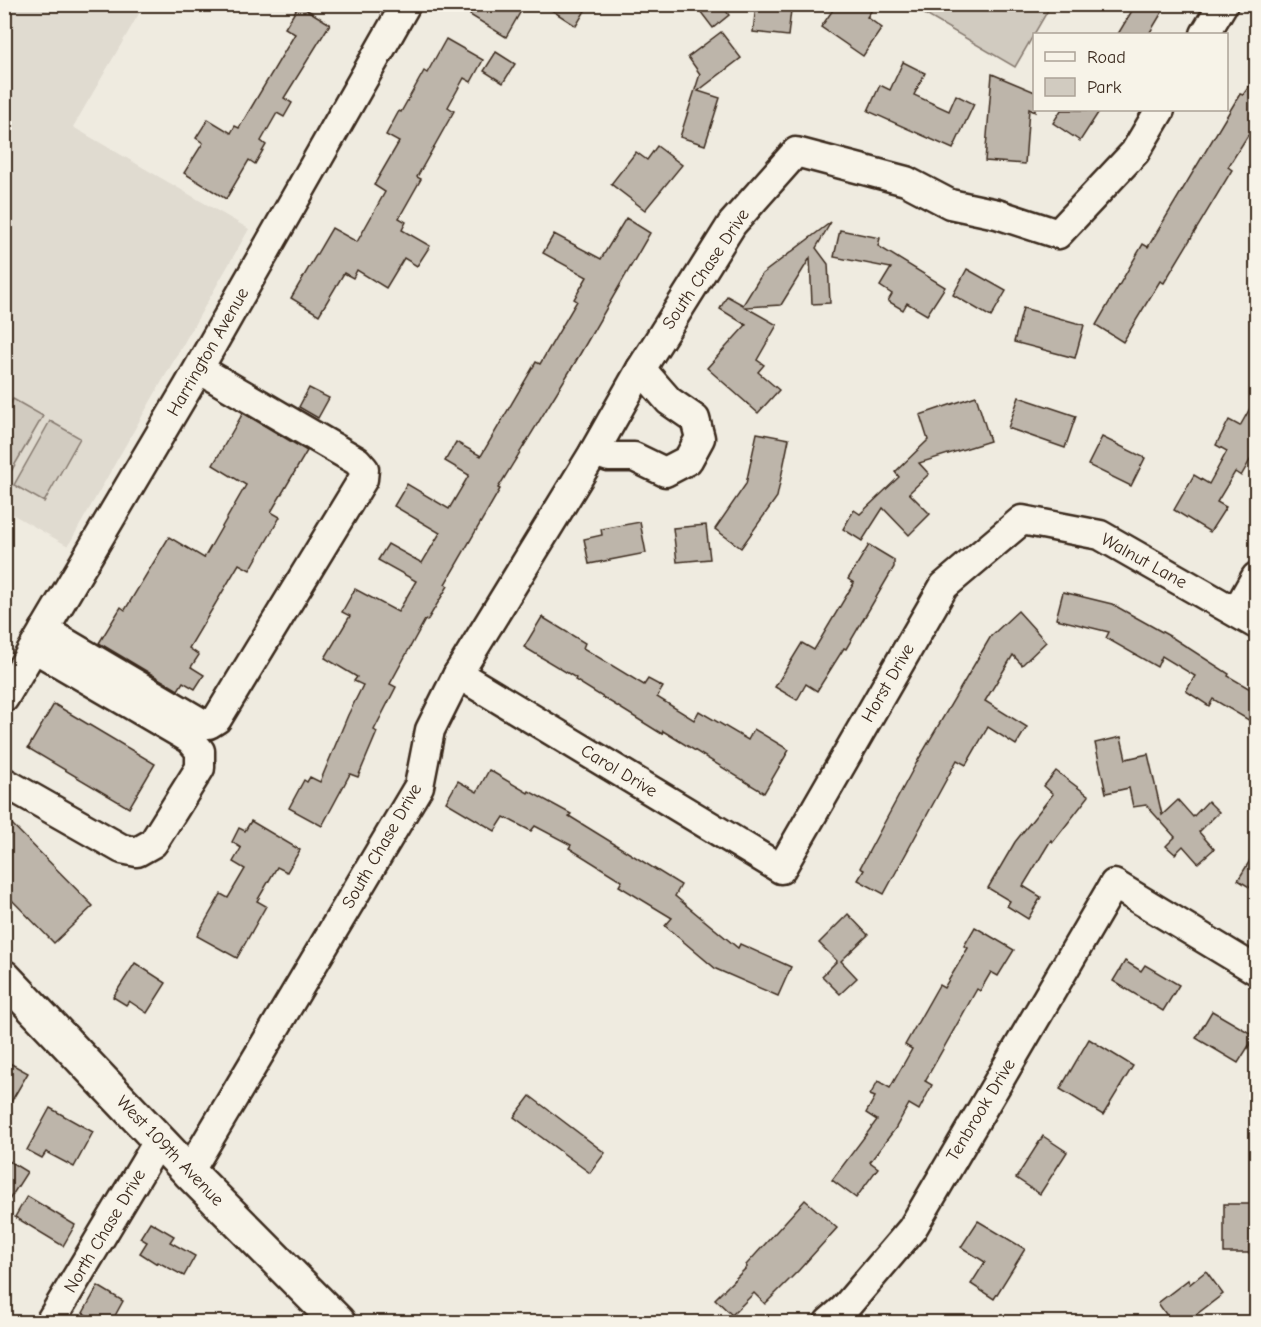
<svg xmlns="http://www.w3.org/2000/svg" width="1261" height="1327" font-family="'Comic Neue',sans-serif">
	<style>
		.built { fill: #e0dbd0 }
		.green { fill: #d1cbc0; stroke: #867a6f; stroke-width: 1.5 }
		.building { fill: #bdb5aa; stroke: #3b2a1e; stroke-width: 1.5 }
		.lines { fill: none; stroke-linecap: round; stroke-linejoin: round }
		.minor-casing { stroke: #3b2a1e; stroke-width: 33 }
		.major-casing { stroke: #3b2a1e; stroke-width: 38 }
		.minor { stroke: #f7f3e8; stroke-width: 28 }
		.major { stroke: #f7f3e8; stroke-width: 33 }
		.labels { text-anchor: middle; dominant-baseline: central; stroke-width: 4.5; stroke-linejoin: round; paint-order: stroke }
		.street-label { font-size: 18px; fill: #3b2a1e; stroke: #f7f3e8 }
	</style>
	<rect width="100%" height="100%" fill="#efebe0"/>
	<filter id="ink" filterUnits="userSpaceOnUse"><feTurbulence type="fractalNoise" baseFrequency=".0167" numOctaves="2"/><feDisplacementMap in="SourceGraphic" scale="12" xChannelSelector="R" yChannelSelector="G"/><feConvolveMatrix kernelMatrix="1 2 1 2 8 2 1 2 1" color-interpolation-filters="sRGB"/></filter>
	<g filter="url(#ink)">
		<!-- built -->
		<polygon class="built" points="5,5 144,5 73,127 249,229 68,546 5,510"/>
		<!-- green -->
		<g class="green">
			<polygon points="909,5 1051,5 1015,67"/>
			<polygon points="13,399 43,416 6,480 5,414"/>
			<polygon points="50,421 80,438 44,502 14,485"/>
		</g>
		<!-- building -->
		<g class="building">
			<polygon points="476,4 525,4 506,37 470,15"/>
			<polygon points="542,4 589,4 576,26"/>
			<polygon points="709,4 721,4 729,15 713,28 700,11"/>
			<polygon points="837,4 876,4 867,17 882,28 863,56 821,27"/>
			<polygon points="1136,4 1167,4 1149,34 1118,34"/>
			<polygon points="299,5 330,24 284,98 292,103 284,117 277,113 261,141 266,145 255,164 249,160 226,199 184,173 203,143 196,138 208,119 231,133 235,126 239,128 295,34 285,28"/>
			<polygon points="756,5 791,10 788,36 753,32"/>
			<polygon points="721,32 741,58 698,91 720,98 705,145 680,137 700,74 688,57"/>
			<polygon points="446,39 483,60 471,82 464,78 448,107 454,111 417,177 421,179 399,218 406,222 402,230 430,246 417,266 404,258 386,288 357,270 353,278 344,273 319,315 291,298 332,228 357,242 385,192 374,185 399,142 386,135 399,111 401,112 424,71 427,73"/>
			<polygon points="496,52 515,64 503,83 484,71"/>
			<polygon points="903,62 925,73 914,95 949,111 956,95 974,104 953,149 868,111 880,85 890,90"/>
			<polygon points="992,74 1035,92 1035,112 1029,109 1025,164 985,161"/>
			<polygon points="1257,75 1257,121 1228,167 1232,170 1164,283 1160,281 1123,342 1096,325 1143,244 1148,247 1240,94 1243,95"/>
			<polygon points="1061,110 1100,110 1080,141 1053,123"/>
			<polygon points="657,146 682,165 645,210 611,184 636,152 647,160"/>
			<polygon points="626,218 650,233 576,361 498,488 500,489 445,584 448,586 427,621 425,620 390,684 396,687 374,730 377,732 358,777 350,774 322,826 289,808 304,780 307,782 310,777 320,782 348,715 363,685 354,681 357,677 325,658 350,616 342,612 355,589 398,612 416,581 378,560 388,544 422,563 440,533 394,506 407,484 449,509 469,475 445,461 456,442 481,456 536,362 540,364 577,301 574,299 587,277 543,253 554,234 601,259"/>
			<polygon points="831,222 816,248 828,264 830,303 812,304 810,258 781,305 745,307 777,325 757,360 764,365 758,372 779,390 758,413 707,368 746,325 720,309 727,296 743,305 762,274"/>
			<polygon points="840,230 880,238 878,246 945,287 927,315 907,303 903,310 888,301 892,294 880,286 891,268 834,257"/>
			<polygon points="967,269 1006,291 991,317 953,295"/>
			<polygon points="1023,308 1084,325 1075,358 1014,342"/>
			<polygon points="309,388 329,398 318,418 299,407"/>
			<polygon points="976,396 990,441 919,463 929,474 909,493 930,514 909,535 883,508 862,541 843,529 854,510 860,514 899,477 895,472 928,440 920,415"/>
			<polygon points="1257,396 1257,448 1241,476 1235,472 1217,502 1226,507 1210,532 1174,510 1194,475 1209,484 1227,451 1216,445 1229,420 1240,426"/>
			<polygon points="1019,397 1076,416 1065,448 1008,428"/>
			<polygon points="243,413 307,451 271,512 280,517 250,570 239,564 189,648 199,655 191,667 204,675 195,689 183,682 178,690 99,643 121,607 125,610 169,537 204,558 246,485 213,465"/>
			<polygon points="757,433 789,439 777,497 741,548 715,529 746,484"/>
			<polygon points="1102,437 1145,458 1131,486 1088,465"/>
			<polygon points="640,522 646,553 589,564 584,539 602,535 601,529"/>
			<polygon points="706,525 710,559 677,562 673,528"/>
			<polygon points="869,545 894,560 894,567 846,649 844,648 817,691 806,684 797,700 775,687 802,643 814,650 854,583 848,579"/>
			<polygon points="1063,592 1112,604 1173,638 1229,674 1228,676 1257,693 1257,725 1213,699 1209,706 1186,691 1195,676 1162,656 1157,667 1106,638 1109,632 1056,619"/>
			<polygon points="1018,611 1046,642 1022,665 1013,655 985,701 1027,727 1016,745 988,727 966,765 957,760 884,894 858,880 864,870 860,868 918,760 991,636"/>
			<polygon points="542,617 585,643 583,648 644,685 648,679 663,687 657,697 694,720 699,711 748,740 754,729 789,750 764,793 663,731 662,734 575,680 576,678 524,647"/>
			<polygon points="54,704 155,764 129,808 28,748"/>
			<polygon points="1121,737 1126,759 1148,754 1162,815 1178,800 1193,817 1208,801 1219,812 1199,832 1214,849 1198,863 1183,846 1175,854 1166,846 1175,837 1146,805 1133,807 1129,788 1106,793 1095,743"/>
			<polygon points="489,770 528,793 529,791 571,814 569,816 681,885 675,896 738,948 740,944 791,967 778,996 716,969 665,926 672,918 619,886 622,881 569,848 571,845 535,826 531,831 504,817 495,831 446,802 458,781 477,792"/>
			<polygon points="1056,771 1089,796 1053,842 1051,840 1023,886 1041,897 1028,919 1007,906 1010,901 988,888 1015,842 1053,794 1044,786"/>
			<polygon points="4,816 93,906 54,943 4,892"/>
			<polygon points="251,821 300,850 287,872 277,867 257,901 266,906 237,958 197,936 221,894 228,898 245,869 233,862 241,848 232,842 239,828 245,831"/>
			<polygon points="1257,849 1257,892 1238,880"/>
			<polygon points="848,914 868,935 841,961 857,978 840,994 822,976 837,961 819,943"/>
			<polygon points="975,927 1014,950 998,976 991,972 980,991 977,989 925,1081 932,1085 919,1110 909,1104 895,1129 870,1162 878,1168 856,1198 832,1180 877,1120 866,1113 875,1097 870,1095 878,1081 890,1088 912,1049 905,1045 939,985 944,988 968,948 964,946"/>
			<polygon points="1125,961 1141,971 1145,965 1179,985 1163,1011 1113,981"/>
			<polygon points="135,963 166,983 147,1013 129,1001 126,1005 113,997"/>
			<polygon points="1212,1011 1255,1036 1238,1063 1196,1038"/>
			<polygon points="1089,1039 1133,1066 1103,1115 1060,1089"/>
			<polygon points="4,1060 28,1073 4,1114"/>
			<polygon points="530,1096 605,1153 590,1173 514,1117"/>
			<polygon points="50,1108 93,1132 74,1167 46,1152 42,1158 27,1150"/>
			<polygon points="1043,1136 1067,1152 1040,1194 1016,1178"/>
			<polygon points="4,1158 27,1172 4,1208"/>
			<polygon points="27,1196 75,1225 63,1246 15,1217"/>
			<polygon points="805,1200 837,1228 799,1270 765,1304 754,1293 732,1315 715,1299 747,1267 746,1265"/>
			<polygon points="1224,1204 1257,1204 1257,1245 1249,1245 1249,1253 1224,1253"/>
			<polygon points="978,1221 1025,1249 994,1299 971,1284 985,1262 961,1247"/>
			<polygon points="150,1222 174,1236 170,1242 195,1256 184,1276 158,1262 157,1264 140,1253 147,1242 140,1238"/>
			<polygon points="1206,1271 1223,1294 1185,1323 1172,1323 1158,1303 1188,1280 1190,1284"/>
			<polygon points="98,1286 123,1301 111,1323 99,1323 83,1313"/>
		</g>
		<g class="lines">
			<defs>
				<g id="minor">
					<polyline points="1205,34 1223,4"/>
					<polyline points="594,452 609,457 634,457 665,472 688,460 700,438 695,419 669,401 641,369"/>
					<polyline points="1236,612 1256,577"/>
					<polyline points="44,630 200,722 209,724 217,719 363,479 364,469 357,461 199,369"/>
					<polyline points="458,674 781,869 944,586 1022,520 1100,535 1256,624"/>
					<polyline points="4,698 188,387 406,4"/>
					<polyline points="4,782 122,849 137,852 153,843 200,768 200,751 190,739 34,648"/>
					<polyline points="189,1172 419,786 430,730 458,674 594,452 641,369 732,224 796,152 906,181 950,204 997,214 1058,234 1135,152 1160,110"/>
					<polyline points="50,1322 159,1140"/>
					<polyline points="829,1322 844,1309 912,1229 1114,884 1256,970"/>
				</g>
				<polyline id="major" points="4,977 189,1172 338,1322"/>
			</defs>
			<!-- minor casing -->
			<use href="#minor" class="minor-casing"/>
			<!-- major casing -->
			<use href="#major" class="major-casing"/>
			<!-- minor -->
			<use href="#minor" class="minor"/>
			<!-- major -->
			<use href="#major" class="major"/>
		</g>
	</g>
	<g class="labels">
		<!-- street labels -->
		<g class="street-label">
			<text transform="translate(706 269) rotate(-56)">South Chase Drive</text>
			<text transform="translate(208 352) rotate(-60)">Harrington Avenue</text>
			<text transform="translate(1144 561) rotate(29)">Walnut Lane</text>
			<text transform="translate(888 683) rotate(-60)">Horst Drive</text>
			<text transform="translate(619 771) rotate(31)">Carol Drive</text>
			<text transform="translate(382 846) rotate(-60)">South Chase Drive</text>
			<text transform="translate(981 1110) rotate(-59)">Tenbrook Drive</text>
			<text transform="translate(170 1151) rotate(46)">West 109th Avenue</text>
			<text transform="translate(105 1231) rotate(-59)">North Chase Drive</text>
		</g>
	</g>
	<!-- margin -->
	<rect width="1261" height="1327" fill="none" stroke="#f7f3e8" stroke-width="24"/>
	<rect x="12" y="12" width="1237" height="1303" fill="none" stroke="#3b2a1e" stroke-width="2" filter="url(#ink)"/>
	<!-- legend -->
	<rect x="1033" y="33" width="195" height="78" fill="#f7f3e8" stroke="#aca397" stroke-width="1.5"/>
	<rect x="1045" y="52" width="30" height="9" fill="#f7f3e8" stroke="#aca397" stroke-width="1.5"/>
	<text x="1087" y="63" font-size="18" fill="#3b2a1e">Road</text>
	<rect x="1045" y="78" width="30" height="18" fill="#d1cbc0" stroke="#aca397" stroke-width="1.5"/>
	<text x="1087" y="93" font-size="18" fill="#3b2a1e">Park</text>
</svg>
